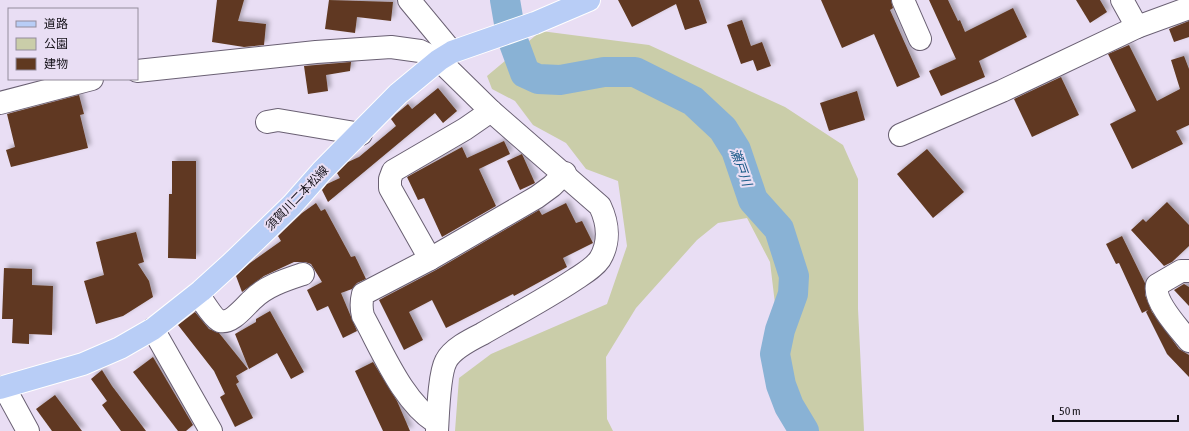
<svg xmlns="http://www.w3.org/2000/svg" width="1189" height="431" font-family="'Asap Condensed','Noto Sans JP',sans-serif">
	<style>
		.green { fill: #cacda9 }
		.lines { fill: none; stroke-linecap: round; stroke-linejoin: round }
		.river { stroke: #89b2d5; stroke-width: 30 }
		.building { fill: #603920; filter: url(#shadow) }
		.minor-casing { stroke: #6a6073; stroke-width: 24 }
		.major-casing { stroke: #fff; stroke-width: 24 }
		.minor { stroke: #fff; stroke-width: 22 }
		.major { stroke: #b8cdf6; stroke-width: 22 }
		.labels { text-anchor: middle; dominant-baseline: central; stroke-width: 4; stroke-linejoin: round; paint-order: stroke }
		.street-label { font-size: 12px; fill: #141118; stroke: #e9def4 }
		.water-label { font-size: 13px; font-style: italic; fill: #1c5b89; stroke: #e9def4 }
	</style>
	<defs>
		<filter id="shadow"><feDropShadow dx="3.5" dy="-3.5" stdDeviation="2" flood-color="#0004"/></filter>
	</defs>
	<rect width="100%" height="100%" fill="#e9def4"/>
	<!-- green -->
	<polygon class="green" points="541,31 649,45 785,107 843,145 858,179 858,309 864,431 808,431 781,354 770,262 747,218 718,223 697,240 636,308 606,357 607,419 613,431 455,431 459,378 491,354 607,304 627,246 618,181 586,169 566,143 533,125 515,101 492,89 487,76"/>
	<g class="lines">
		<!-- river -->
		<polyline class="river" points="505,0 511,35 525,73 538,79 560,80 604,72 635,72 693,101 723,129 736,150 753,200 779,229 794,276 793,294 780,330 775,354 781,385 789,406 804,431"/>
	</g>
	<!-- building -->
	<g class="building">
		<polygon points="217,0 244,0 238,21 266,24 264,45 244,47 212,42"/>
		<polygon points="329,0 393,2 391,21 357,17 355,33 325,29"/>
		<polygon points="618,0 699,0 707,23 685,30 676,4 632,27"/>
		<polygon points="821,0 891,0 893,8 890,10 920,77 897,87 874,34 842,48"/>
		<polygon points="929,0 948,0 958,21 960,20 965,32 1013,8 1027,37 979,61 985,77 941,96 929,71 956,59"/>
		<polygon points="1076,0 1100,0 1107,12 1090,23"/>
		<polygon points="742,20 751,46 762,42 771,66 757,71 753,60 741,64 727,25"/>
		<polygon points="1189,21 1189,37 1174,42 1169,29"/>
		<polygon points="1129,45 1157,101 1180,89 1171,60 1184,56 1189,69 1189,125 1176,131 1183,144 1132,169 1110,124 1136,111 1108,54"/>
		<polygon points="351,62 350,71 326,75 328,91 308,94 304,66"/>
		<polygon points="1061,77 1079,115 1032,137 1014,99"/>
		<polygon points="438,88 457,111 443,123 435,113 328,202 322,190 327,184 340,178 337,173 348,162 359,157 396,126 391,119 396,114 408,104 412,109"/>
		<polygon points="857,91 865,120 829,131 820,103"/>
		<polygon points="79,95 84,114 80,115 88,148 11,167 6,150 15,147 7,114"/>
		<polygon points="504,141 510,154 479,169 496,206 442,237 424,198 418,200 407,177 462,147 467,158"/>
		<polygon points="927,149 964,192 933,218 897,174"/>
		<polygon points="522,154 535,183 520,190 507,161"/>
		<polygon points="172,161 196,161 196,259 168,258 169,194 172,194"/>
		<polygon points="1167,202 1189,225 1189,246 1172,262 1164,266 1131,230 1143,219 1146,222"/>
		<polygon points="316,203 321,211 325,209 351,257 355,256 366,279 357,283 352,289 341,293 357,331 343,338 328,306 317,311 307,290 322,282 311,264 305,262 294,262 264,276 242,292 236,276 250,263 281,241 278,236 302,213"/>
		<polygon points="566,203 576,223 582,221 593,243 563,258 567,267 514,296 513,294 446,328 432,300 409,312 423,340 404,350 379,300 436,270 539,210 542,215"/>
		<polygon points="136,232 144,262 138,264 149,281 153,297 123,316 96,324 84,281 104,275 96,242"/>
		<polygon points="1122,236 1145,283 1145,295 1152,312 1179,349 1189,355 1189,377 1167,354 1146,312 1148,310 1142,313 1119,263 1116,264 1106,244"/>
		<polygon points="4,268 32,269 32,285 53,286 52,335 29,334 29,344 12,343 13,319 2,319"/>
		<polygon points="1184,284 1189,287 1189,306 1174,290"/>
		<polygon points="270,311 304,372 291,379 277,353 249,369 235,334 256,322 256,319"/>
		<polygon points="195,312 209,329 219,333 248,369 236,376 239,382 236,384 253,418 235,427 220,397 225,394 214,371 178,325"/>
		<polygon points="153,357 193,425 186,431 178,431 133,372"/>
		<polygon points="373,362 397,401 410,431 383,431 355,371"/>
		<polygon points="102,370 112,386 146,431 121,431 102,405 107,401 91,379"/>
		<polygon points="55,395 82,431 52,431 36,409"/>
	</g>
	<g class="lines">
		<defs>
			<g id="minor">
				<polyline points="409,0 452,52"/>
				<polyline points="903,0 920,39"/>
				<polyline points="1122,0 1137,27"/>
				<path d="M137,71L316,52L391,47L420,51L439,60L491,111L600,206C608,223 610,242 600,259C594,268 583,274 574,280C544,300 513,316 482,334C470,340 452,349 446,361C439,374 438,415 437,431"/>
				<polyline points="0,103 92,79"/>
				<polyline points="267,122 278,120 361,134"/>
				<polyline points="900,135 1002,91 1137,27 1189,8"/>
				<polyline points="430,259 537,197 552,186 565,173"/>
				<path d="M1189,271H1181L1157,285C1153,301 1179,329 1189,341"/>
				<path d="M198,294C202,300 214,319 220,321C232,324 245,306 253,299C266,286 285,280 303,274"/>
				<polyline points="153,329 211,431"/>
				<polyline points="4,387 28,431"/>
				<path d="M437,423C403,403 382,350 363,316C361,308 361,302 363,294L430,259L390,188V179L393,171L465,129L491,111"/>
			</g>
			<polyline id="major" points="0,388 83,364 120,348 153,329 201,291 234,261 292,205 322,171 398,94 439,60 452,52 535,23 589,0"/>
		</defs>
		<!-- minor casing -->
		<use href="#minor" class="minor-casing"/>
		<!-- major casing -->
		<use href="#major" class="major-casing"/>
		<!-- minor -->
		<use href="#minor" class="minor"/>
		<!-- major -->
		<use href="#major" class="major"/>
	</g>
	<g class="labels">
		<!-- street labels -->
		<g class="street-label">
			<text transform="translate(297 198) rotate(-46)">須賀川二本松線</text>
		</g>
		<!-- water labels -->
		<g class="water-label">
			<text transform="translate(741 167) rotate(70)">瀬戸川</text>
		</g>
	</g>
	<!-- legend -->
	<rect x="8" y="8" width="130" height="72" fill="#e9def4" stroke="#948c9c"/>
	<rect x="16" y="21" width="20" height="6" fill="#b8cdf6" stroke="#948c9c"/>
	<text x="44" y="28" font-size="12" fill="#141118">道路</text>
	<rect x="16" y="38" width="20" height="12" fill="#cacda9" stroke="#948c9c"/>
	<text x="44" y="48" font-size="12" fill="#141118">公園</text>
	<rect x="16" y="58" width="20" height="12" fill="#603920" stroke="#948c9c"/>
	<text x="44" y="68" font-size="12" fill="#141118">建物</text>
	<!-- scale -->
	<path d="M1053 415v6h125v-6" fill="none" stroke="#141118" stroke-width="2"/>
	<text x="1059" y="415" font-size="12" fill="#141118" stroke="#e9def4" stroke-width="3" paint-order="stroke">50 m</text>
</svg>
